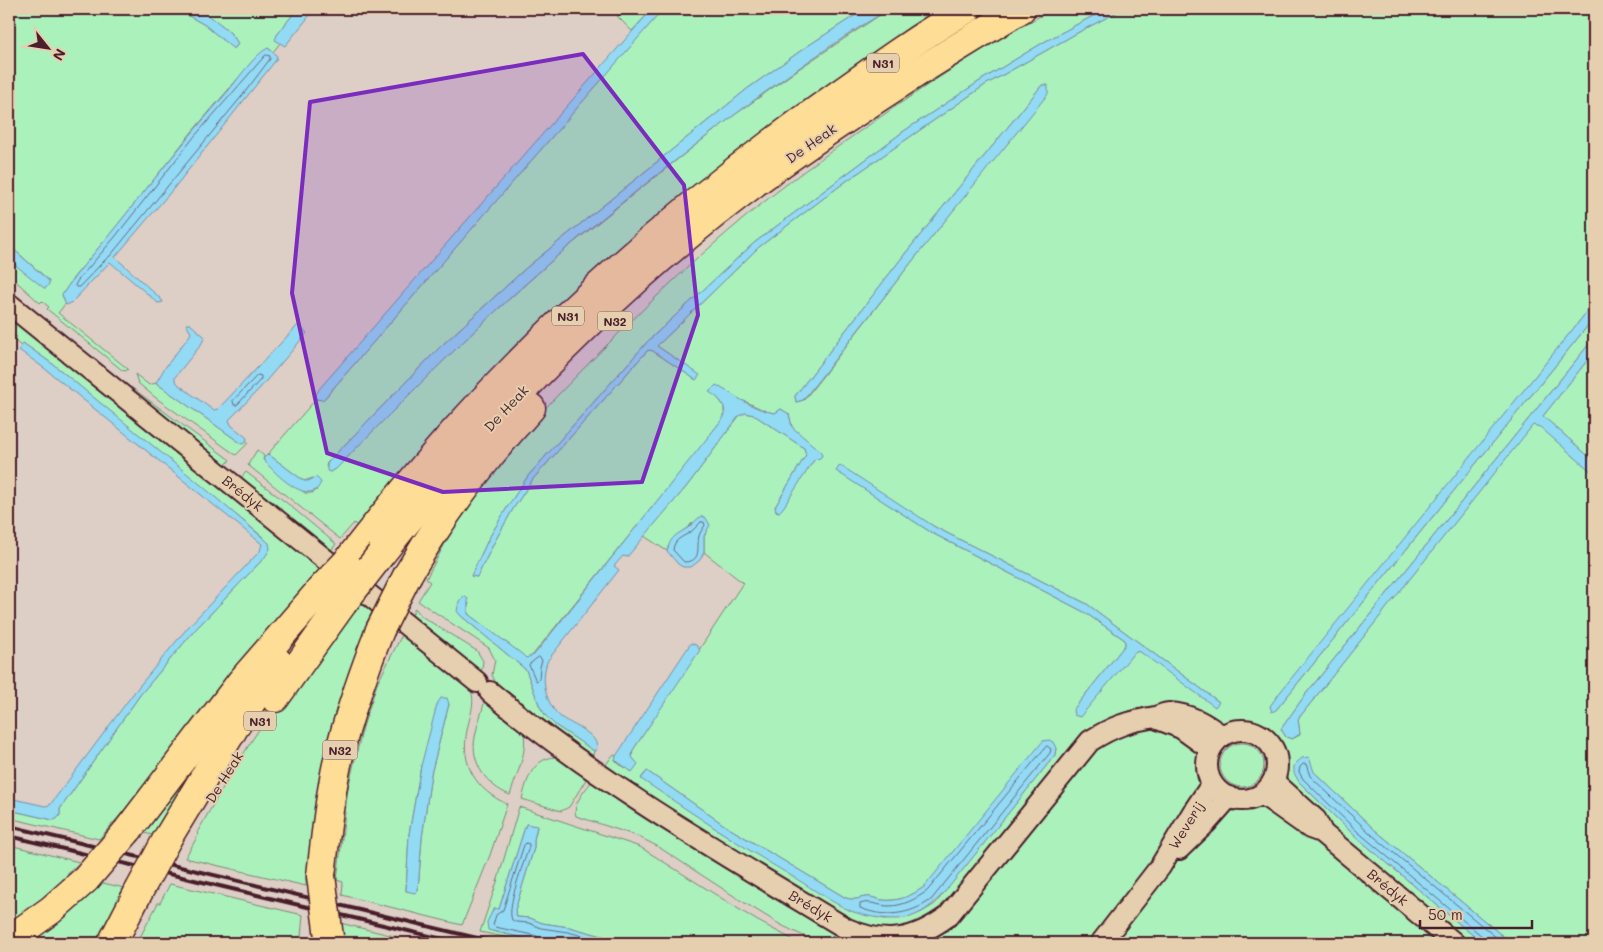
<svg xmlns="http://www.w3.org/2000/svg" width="1603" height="952" font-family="Mali,sans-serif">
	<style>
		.green { fill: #abf1bc; stroke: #7a8874; fill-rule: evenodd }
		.water { fill: #93daf5; stroke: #768fa4 }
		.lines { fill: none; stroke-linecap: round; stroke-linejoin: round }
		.shore { stroke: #676a7c; stroke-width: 1 }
		.minor-casing { stroke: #4a1f2b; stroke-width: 24 }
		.highway-casing { stroke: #4a1f2b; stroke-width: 31 }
		.minor { stroke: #e5cfae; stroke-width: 20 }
		.highway { stroke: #fedd96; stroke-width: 28 }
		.rail { stroke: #4a1f2b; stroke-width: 4 }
		.highway-bridge-casing { stroke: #4a1f2b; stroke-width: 31; stroke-linecap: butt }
		.highway-bridge { stroke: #fedd96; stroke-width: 28 }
		.marked { fill: #7b2cbf; fill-opacity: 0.2; stroke: #7b2cbf; stroke-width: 4; stroke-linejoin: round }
		.labels { text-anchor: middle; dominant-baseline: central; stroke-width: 4; stroke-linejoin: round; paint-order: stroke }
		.shield { fill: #e5cfae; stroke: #785452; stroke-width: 1 }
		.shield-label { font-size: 12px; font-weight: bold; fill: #4a1f2b }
		.street-label { font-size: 14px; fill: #4a1f2b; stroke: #e5cfae }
	</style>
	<rect width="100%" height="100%" fill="#ddcec6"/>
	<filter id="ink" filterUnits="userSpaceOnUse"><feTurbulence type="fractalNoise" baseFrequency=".02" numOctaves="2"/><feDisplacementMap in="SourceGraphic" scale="10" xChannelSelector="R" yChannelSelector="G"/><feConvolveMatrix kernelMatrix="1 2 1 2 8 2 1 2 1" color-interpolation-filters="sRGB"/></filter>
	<g filter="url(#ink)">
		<!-- green -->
		<g class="green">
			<path d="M9,9H176L205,25L234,49L238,44C231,28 210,17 195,9H297L277,35L276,40L280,43L273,52L268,48L253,61L191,133L111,233L74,277L62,295L66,303L58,313L128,369L126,371L122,370L47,309L49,307L42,301L40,303L9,275V260L14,264L44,276L9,245Z"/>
			<polygon points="628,9 652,9 632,31 617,16"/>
			<polygon points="660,9 865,9 806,47 747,89 526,268 439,348 327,463 326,466 330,472 336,469 401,401 487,319 557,256 636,192 729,119 800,68 889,9 948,9 359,528 354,523 340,539 248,465 249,463 257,450 264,456 263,460 305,493 312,493 317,490 313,478 304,481 268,454 316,399 323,400 641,34 659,14"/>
			<path d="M1054,9H1106L1044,42L983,79L904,131L754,243L649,340L528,476L508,506L489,538L471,576L477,577L495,541L513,509L533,479L647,351L649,350L653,351L696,380L699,375L657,346L759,247L845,182L985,85L1079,32L1123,9H1594V303L1270,707L1276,710L1594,318V338L1305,695L1281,729L1286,737L1292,739L1300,735L1298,719L1533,424L1540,426L1594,474V943H1511L1375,830L1314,772L1299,782L1354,835L1482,943H1466L1363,857L1289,786C1280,770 1287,752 1273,736C1257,717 1244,726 1224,724C1204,721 1185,710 1166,707C1137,702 1107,720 1085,735L942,910C933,916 922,925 911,928C892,933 868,928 850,921L605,770V766L613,755L616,756L615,760L619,764L632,772L634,760L632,757L633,750L743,583L704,552V536L706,534L693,522C683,534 672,533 667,551L644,536L687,486L739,416L745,413L754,415L804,448L806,455L804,458L775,507L776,511L779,512L814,460L817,458L792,427L789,414L781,409L775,413L768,412L744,401L716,396L724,406V417L696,453L531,657L526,658L522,655L468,614L467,609L469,603L460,615L526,670L540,707L546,716L555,725L594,751L591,761L499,690L492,675L495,660L489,648L418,601L430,582L426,579C443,547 460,515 480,486C514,438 557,396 598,354C641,311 684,269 730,230C788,180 851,137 914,94C959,64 1005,34 1054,9ZM1042,85H1047V94L914,259L804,400L796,402L795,396L904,255ZM837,471L935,527L1087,604L1219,702L1139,651L1134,653L1073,710L1125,645V640L1084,612L932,533ZM1056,748L1055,755L935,904L922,912L910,917L884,919L851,911L721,832L641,778L647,771L727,827L846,898C857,901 856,898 866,897C870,896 877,899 882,900C898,902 911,896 924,887Z"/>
			<polygon points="9,314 323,567 169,760 99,839 9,818 9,810 53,820 60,815 60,809 140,695 194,631 265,557 264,538 54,365 23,343 21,346 14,340 17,337 9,330"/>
			<polygon points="1594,352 1594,461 1543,416"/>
			<polygon points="135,374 149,385 156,383 242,444 246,442 248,443 236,455 156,398 138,383"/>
			<polygon points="131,387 230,460 224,467 131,392"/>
			<polygon points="246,472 288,504 336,544 329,553 241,478"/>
			<path d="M358,597L373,610L364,628L366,630L309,873H306V886L185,858L199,834L197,833C231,772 268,712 310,656C325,636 342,617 358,597Z"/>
			<polygon points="415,608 421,616 477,651 483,661 481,674 410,619"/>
			<path d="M404,631L469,686C477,701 470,714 467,730C460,765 476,790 507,804L490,855L462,925L342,895L343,882L337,880L348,788L363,727L377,684ZM449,704L431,774L422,838L418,890L406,891L409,834L421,766Z"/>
			<polygon points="262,670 164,830 158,827 153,835 144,833"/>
			<path d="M485,700L523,730C529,751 516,775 510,795C487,786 470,763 475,737C477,725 482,712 485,700Z"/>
			<polygon points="1146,727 1156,728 1175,733 1198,750 1200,758 1201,784 1158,856 1089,943 915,943 1095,747 1113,736"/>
			<circle cx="1242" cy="765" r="22"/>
			<path d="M555,757L588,776L569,807L561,811L522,799C527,780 532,759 555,757Z"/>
			<path d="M593,780L861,943H820L814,941L781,925L740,900L657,846L637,836L576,816C572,804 586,789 593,780Z"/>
			<polygon points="1256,806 1264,807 1310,835 1438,938 1434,943 1111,943 1170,868 1228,809 1235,807"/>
			<polygon points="519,807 640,847 756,920 799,943 628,943 569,927 542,923 530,918 517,917 515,910 534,848 534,840 537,827 526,824 499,909 494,908 488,921 492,931 545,943 534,943 480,932 499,876"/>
			<polygon points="9,845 79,862 62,880 65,883 19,919 17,917 9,922"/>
			<polygon points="99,882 124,888 120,894 122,895 97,943 36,943 31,938"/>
			<polygon points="170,884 303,915 301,936 303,937 302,943 137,943 158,903 160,903"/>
			<polygon points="340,923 398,937 396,943 336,943"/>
		</g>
		<!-- water -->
		<g class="water">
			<path d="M176,9C182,9 190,7 196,9C208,13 233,32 238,44L234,49L231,47L205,25Z"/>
			<polygon points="297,9 315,9 285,46 275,40 277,35"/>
			<polygon points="652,9 660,9 659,14 323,400 316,399 315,396 320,388"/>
			<path d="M865,9H889C819,51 753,100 689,150C644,185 599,220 556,257C479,324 407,396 336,469L330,472L327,471V463L439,348L526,268L747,89L806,47Z"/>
			<polygon points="1106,9 1123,9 1079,32 985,85 845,182 759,247 657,346 700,375 696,380 653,351 649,350 647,351 533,479 513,509 495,541 477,577 471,576 489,538 508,506 528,476 649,340 754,243 904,131 983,79 1044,42"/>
			<path d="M268,48L277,56L276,60L174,188L115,257L162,300L163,302L158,303L110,262L71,303L66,305L62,295C77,271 97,251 114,229C152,182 189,135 229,90C238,79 255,54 268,48Z"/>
			<polygon points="1042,85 1048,85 1048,94 914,259 803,400 796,402 795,396 904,255"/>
			<polygon points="9,245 49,281 49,284 46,288 44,288 9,260"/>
			<polygon points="1594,303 1594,318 1276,710 1272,712 1270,706 1281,691"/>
			<polygon points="186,324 190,324 205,337 200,346 175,377 175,380 179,385 213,410 218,409 298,325 307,333 260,388 229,420 231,425 247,438 246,442 242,444 156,383 164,369 190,335 191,333"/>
			<polygon points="1594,338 1594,352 1543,416 1594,461 1594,474 1540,427 1533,425 1298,719 1300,734 1292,739 1286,737 1281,729 1305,695"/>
			<polygon points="23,343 54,365 201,485 269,543 270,549 265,557 194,631 140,695 60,809 60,815 57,819 53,820 9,810 9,798 45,806 50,805 136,690 189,626 260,551 262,544 44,368 19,350"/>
			<path d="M716,385C734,395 754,410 775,413L781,409L789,414L792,427L821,452L822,456L820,458L814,460L783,508L779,512L776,510L775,507L804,458L806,455L804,448L754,415L745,413L739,416L687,486L627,557L623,556L614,566L619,570L548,660C540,678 545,705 562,718C572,725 602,735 596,751H594L555,725L546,716L540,707L526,670L460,615L457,611L459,601L464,596L468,599V614L522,654L526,658L534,655L724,417C727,405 719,398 709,392Z"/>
			<path d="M268,454L304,481H308L316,477L321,482C311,510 273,472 263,459Z"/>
			<polygon points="840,465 935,527 1087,604 1219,702 1215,707 1139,651 1134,653 1080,717 1074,715 1073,710 1125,645 1125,640 1084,612 932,533 836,471"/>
			<path d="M702,516L706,518L710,525L704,536V552L700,560L691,567H683L678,564L667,551C671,535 677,535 689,527C694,523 696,519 702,516Z"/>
			<polygon points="691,643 696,645 700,650 633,750 632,757 638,764 632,772 615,760 616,756"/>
			<polygon points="441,698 447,698 449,704 431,774 422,838 418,890 415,893 406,891 409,834 421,766 437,704"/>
			<path d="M1049,740L1053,742L1056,748L1055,755L949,887C934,904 919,919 895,919C881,919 864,916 851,911C831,902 813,889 795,878C742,847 692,813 641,779L647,771L727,827L846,898C857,901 856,898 866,897C870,896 877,899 882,900C898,902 911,896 924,887L1043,741Z"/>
			<polygon points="1309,757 1314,772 1375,830 1511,943 1482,943 1354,835 1299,782 1294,773 1294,765 1302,758"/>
			<polygon points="526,824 537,826 534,840 534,848 515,910 517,917 530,918 542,923 569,927 628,943 545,943 488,930 487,922 494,908 499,909"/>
		</g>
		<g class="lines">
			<!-- shore -->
			<g class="shore">
				<polygon points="266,55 270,56 270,59 242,96 110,256 106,259 79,287 76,287 75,285 78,280 115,237 194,137"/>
				<polygon points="258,375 261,376 261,379 237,405 234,405 233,401"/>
				<path d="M701,522H704L705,525C703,529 700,532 699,536C696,546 703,562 684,562L673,550C674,538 684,537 692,531C695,528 698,525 701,522Z"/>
				<polygon points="539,657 542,660 540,667 539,679 536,681 529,665"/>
				<path d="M1047,746L1051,749L1050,753L931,900C909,915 885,918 860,908V904C870,900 878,906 889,906C903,906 916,899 927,891Z"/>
				<path d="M541,943L540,939L537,936L495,927L493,925L496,915L503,910L524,845L526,843L529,844V847C524,862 506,907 512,920L516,922L529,923L541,928L568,932L609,943"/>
				<polyline points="1485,943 1483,937 1358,832 1303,779 1299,772 1300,767 1303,764 1306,764 1310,776 1371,834 1503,943"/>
			</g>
			<defs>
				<g id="minor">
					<polyline points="9,304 477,682"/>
					<path d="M490,692C600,784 725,855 847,929C886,946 914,941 948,916L1090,741C1114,726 1127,722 1155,717C1160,716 1164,713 1169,713C1190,714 1206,724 1222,736"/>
					<polyline points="1158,719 1181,728 1210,749"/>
					<circle cx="1242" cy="765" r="35"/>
					<polyline points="1273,781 1316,820 1321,830"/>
					<polyline points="1262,794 1310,828 1321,832 1454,943"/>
					<polyline points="1179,849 1207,822 1229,797"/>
					<polyline points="1101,943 1160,867 1193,812 1212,784"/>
				</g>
				<g id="highway">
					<path d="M381,554C493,412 621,280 768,173C850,114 935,60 1021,9"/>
					<path d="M346,563C380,519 416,475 453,433C567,306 698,193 838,95C880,65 922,35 967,9"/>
					<path d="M408,574C443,514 484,459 531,408"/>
					<polyline points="275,698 343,603"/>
					<polyline points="128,830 241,682 323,587"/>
					<polyline points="167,839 234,728 278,662"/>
					<path d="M321,876C326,830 331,784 343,739C353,702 366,666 380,630"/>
					<polyline points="9,940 51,910 86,879"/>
					<polyline points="112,943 139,891"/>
				</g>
			</defs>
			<!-- minor casing -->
			<use href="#minor" class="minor-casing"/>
			<!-- highway casing -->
			<use href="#highway" class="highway-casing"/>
			<!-- minor -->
			<use href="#minor" class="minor"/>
			<!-- highway -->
			<use href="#highway" class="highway"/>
			<!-- rail -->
			<g class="rail">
				<polyline points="9,826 498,943"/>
				<polyline points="9,836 459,943"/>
			</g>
			<defs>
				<g id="highway-bridge">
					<polyline points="323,587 346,563"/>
					<polyline points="343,603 381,554"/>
					<polyline points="380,630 408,574"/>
					<polyline points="321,876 329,937"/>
					<polyline points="86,879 128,830"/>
					<polyline points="139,891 167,839"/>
				</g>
			</defs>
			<!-- highway-bridge casing -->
			<use href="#highway-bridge" class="highway-bridge-casing"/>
			<!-- highway-bridge -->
			<use href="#highway-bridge" class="highway-bridge"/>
		</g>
	</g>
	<!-- marked area -->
	<path class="marked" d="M583,54L684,185L698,315L642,482L443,492L327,453L292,293L310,102Z"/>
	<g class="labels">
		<!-- shield labels -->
		<g class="shield">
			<rect x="867" y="53.5" width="32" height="19" rx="4"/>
			<rect x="552" y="306.5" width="32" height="19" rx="4"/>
			<rect x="597.5" y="311.5" width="35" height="19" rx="4"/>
			<rect x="244" y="711.5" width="32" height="19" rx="4"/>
			<rect x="322.5" y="740.5" width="35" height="19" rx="4"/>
		</g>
		<g class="shield-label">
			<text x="883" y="63">N31</text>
			<text x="568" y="316">N31</text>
			<text x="615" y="321">N32</text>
			<text x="260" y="721">N31</text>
			<text x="340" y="750">N32</text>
		</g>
		<!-- street labels -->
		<g class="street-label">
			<text transform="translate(811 143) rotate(-35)">De Heak</text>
			<text transform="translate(506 408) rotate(-47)">De Heak</text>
			<text transform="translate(243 493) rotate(39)">Brédyk</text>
			<text transform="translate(224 777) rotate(-58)">De Heak</text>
			<text transform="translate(1186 825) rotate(-58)">Weverij</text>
			<text transform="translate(1388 887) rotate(40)">Brédyk</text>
			<text transform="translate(811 906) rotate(31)">Brédyk</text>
		</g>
	</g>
	<!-- margin -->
	<rect width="1603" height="952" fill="none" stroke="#e5cfae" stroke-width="30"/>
	<rect x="15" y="15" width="1573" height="922" fill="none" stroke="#4a1f2b" stroke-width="2" filter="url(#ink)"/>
	<!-- north arrow -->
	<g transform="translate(48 48) rotate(120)" stroke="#e5cfae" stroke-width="4" paint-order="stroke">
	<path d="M0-4L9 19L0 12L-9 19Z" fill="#4a1f2b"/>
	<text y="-8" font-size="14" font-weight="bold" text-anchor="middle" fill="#4a1f2b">N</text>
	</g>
	<!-- scale -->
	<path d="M1420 920v8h112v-8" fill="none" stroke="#4a1f2b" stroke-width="2.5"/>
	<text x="1428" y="920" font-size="15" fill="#4a1f2b" stroke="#e5cfae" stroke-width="4" paint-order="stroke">50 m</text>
</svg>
